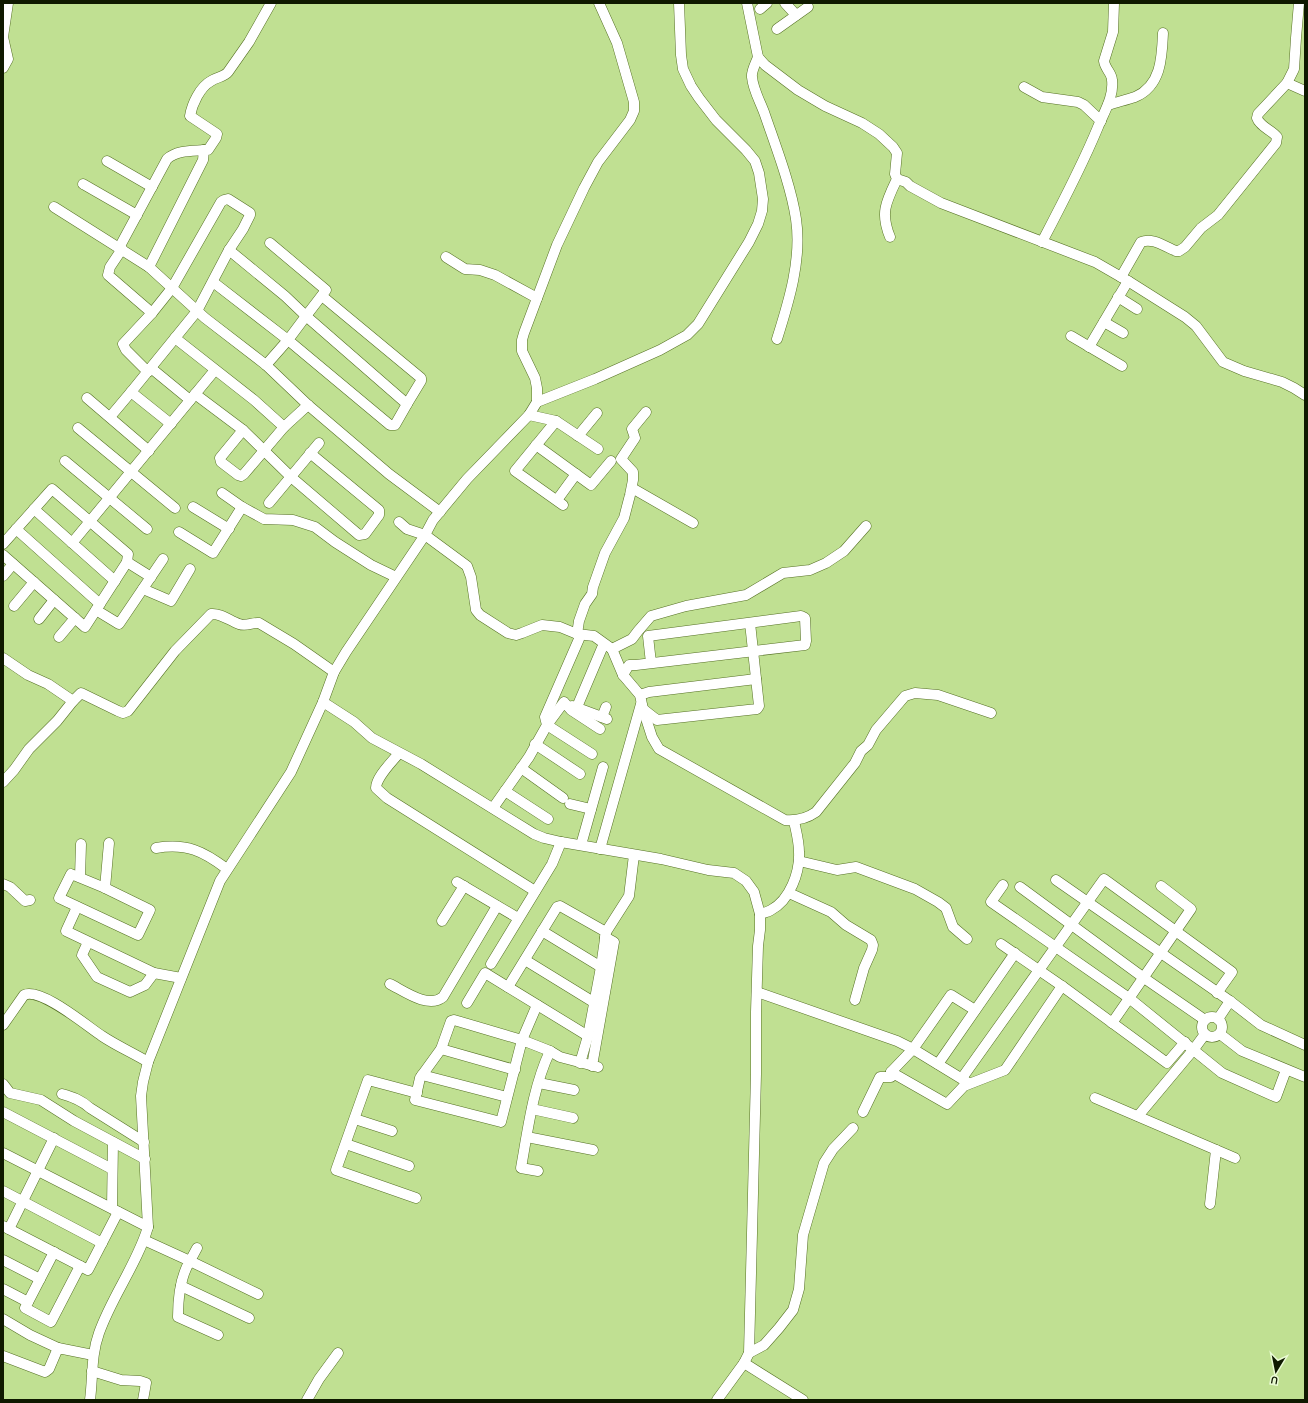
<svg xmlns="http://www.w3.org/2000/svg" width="1308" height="1403" font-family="Karla,sans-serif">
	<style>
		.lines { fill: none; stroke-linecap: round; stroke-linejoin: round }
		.minor-casing { stroke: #567125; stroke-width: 11 }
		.minor { stroke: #fff; stroke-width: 10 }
	</style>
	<rect width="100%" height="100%" fill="#c0e092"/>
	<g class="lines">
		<defs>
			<g id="minor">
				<path d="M747,3L758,57L765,65L798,90L825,106L862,123L879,134L893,147L897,153L895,174L897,179C886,202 880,213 890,237"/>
				<polyline points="785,3 796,15"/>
				<polyline points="760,9 767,3"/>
				<polyline points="777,29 808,7"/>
				<path d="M758,57C756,63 751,71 752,77C753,90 761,103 765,115C776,147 791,186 796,219C802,259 789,301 777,339"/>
				<polyline points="3,68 8,59 3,37 8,3"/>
				<polyline points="1287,83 1305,91"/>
				<polyline points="1024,87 1042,97 1078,102 1084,105 1101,121"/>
				<path d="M1108,105C1117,102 1126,100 1135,97C1161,86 1162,58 1163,33"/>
				<polyline points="107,161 152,187"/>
				<polyline points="897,179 906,182 910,186 941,203 1095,262 1128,281 1185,317 1196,326 1223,362 1244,371 1282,382 1294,388 1305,395"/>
				<polyline points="83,184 137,215"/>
				<polyline points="54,207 149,267 205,318 266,365 308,405 389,474 440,512"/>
				<path d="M1042,242C1062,204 1082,166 1098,127C1104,112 1114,97 1112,80C1112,73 1105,69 1104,61L1113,32L1114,3"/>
				<path d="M119,248L167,159C177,150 192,151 204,150"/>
				<polyline points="122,249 110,267 108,275 152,313"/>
				<polyline points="229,250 285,296 306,316 326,290 270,243"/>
				<polyline points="446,257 465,269 480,270 495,275 537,298"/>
				<path d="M149,267L203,160L204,150H208L216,138L217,134L190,116C192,104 200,87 211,81C217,77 224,77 228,72L249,42L271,3"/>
				<path d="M1121,277L1141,242C1153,237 1165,247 1176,251H1179L1185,247L1201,228L1218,215L1276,143L1277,137C1272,130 1260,127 1257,118L1258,114L1287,83L1294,69L1296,38L1299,3"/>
				<polyline points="213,282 288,340 266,365"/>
				<polyline points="322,296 421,378 421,381 407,404"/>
				<polyline points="1118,297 1137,309"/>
				<polygon points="306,316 407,404 395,425 390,425 288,340"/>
				<polyline points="1104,322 1123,333"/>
				<polyline points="1071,336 1122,366"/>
				<polyline points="175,338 254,400 284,427"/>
				<polyline points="1089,347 1128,281"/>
				<polyline points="151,368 190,400"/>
				<polyline points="131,392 171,424"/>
				<polyline points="195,394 243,430 291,477 359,535 365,534 379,515 379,510 310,453"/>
				<polyline points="87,398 149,451"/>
				<polyline points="537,402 595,379 660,350 687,335 698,324 749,242 758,224 762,211 763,199 759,173 755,161 746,150 716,120 699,98 691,86 683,69 681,55 679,3"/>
				<polyline points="529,415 556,421 598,449"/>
				<polyline points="110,417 131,392 197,311 229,250 243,229 250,215 250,213 228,199 224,200 221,202 172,288 152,313 123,344 126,350 148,372"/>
				<polyline points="556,421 515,471 563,505"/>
				<polyline points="78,428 175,508"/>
				<polyline points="243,430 220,458 221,462 238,475 241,476 244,474 284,427 308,405"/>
				<polyline points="578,436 597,413"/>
				<polyline points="536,445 591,485 611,461"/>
				<polyline points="65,461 147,529"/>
				<polyline points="632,488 693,523"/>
				<polyline points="222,493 242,507 264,519 293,520 315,527 335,542 371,565 396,577"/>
				<polyline points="557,500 576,474"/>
				<polyline points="269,503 319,443"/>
				<polyline points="193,507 229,529"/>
				<polyline points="34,509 115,581"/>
				<path d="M399,522L407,529L425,535L467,566L471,577L476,610L480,615L508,633L516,635L522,633L542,625L560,627L577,634L594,636L612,649L623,675L640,695L643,709L652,737L659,749L785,820C797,821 806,819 816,812L855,763L861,751L868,745L876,730L905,696L915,693L938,695L991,713"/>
				<polyline points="16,529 100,604"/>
				<polyline points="179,532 213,553 242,507"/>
				<polyline points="72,543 215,370"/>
				<polyline points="3,544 52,489 128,554 127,562 85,627 3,555"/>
				<polyline points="127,562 151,577"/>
				<polyline points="3,576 13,564"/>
				<polyline points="143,589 171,601 190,569"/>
				<polyline points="14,606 34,582"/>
				<polyline points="96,610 119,624 163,559"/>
				<polyline points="39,619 54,600"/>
				<polyline points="577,634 579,621 585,604 592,594 593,587 605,553 624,518 630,495 633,480 633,472 621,459 635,438 632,429 646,412"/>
				<polyline points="59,637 75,618"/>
				<polyline points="612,649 632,639 638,631 651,616 686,606 746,595 783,573 810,570 826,563 844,551 866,526"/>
				<polyline points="3,658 28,675 48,684 73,701"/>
				<polyline points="623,675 629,665 636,665 805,645 806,641 805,618 801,616 648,636 651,663"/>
				<polyline points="640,695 649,692 756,679"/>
				<polyline points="323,702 354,722 372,738 421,764 534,834 544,838 561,842 661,859 708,870 734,873 746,881 754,892 760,914 760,930 758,946 756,1012 756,1074 749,1353 744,1363 717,1400"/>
				<polyline points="572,706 607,719"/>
				<polyline points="577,707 602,648"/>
				<polyline points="643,709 657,720 757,709 759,706 750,623"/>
				<polyline points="602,717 606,707"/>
				<polyline points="535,744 580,774"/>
				<path d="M399,753C392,762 376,777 376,788L387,798L535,891"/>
				<polyline points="592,754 547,725 564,702 571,710 600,729"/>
				<polyline points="521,768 563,798"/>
				<path d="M3,782L14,770L29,749L57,721L73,701L81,693L118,711L123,713L128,711L175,651L211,614C221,613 230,621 239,624C247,627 252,622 259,623L294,644L334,672"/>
				<polyline points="505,791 548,819"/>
				<polyline points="570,804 591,809"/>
				<polyline points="493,808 529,757 547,725 545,717 579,639"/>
				<polyline points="581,845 603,767"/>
				<path d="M156,848C187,843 203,851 227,869"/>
				<polyline points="600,849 641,704"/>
				<polyline points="799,861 837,870 856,867 915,889 938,902 946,908 953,927 967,939"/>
				<polygon points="71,874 105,888 150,910 138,935 59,898"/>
				<polyline points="80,877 81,844"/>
				<polyline points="1056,880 1230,1001 1261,1025 1305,1045"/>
				<polyline points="457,882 518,918"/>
				<polyline points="3,884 10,887 25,901 30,900"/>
				<polyline points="1003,885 991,902 1129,998 1222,1073 1276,1097 1286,1070"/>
				<polyline points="1020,887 1144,978 1205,1020"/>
				<polyline points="105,888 109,843"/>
				<polyline points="789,893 831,912 846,925 871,940 873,945 872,950 864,968 855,1000"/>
				<polyline points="77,907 66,931 154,973 181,978"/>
				<path d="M760,914C763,913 768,912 771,910C790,900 800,872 799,852C799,841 796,831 794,821"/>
				<polyline points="442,921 464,886"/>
				<polyline points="542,931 601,967"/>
				<polyline points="88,942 82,955 97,977 130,992 145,985 154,973"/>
				<polyline points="1001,944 1062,986 1167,1063 1185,1042"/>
				<polyline points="525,960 595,1003"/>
				<polyline points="491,964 552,864 561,842"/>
				<path d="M390,984C404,991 428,1009 443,997L497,906"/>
				<polyline points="508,987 557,907 560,906 606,932"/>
				<polyline points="757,992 897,1041 913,1049 967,1082"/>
				<polyline points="467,1003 485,973 588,1036"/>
				<polyline points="537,1005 522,1040 501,1122 415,1100 420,1078 441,1049 451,1021 454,1020 522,1040 550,1051"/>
				<circle cx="1212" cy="1027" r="10"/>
				<polyline points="1218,1019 1230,1001"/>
				<polyline points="1112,1023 1191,909 1161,886"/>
				<path d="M3,1025L24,995C41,987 88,1027 102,1036C117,1046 133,1053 148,1062"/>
				<polyline points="1220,1034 1242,1051 1305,1077"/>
				<polyline points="441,1049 515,1070"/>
				<polyline points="580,1063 588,1036 601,967 606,932 629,896 634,855"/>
				<polyline points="938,1064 1015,953"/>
				<polyline points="592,1066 614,942 605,937"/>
				<polyline points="891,1072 947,1104 964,1086 1005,1070 1062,986"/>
				<polyline points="422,1075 507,1097"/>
				<polyline points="962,1078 1104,879 1232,972 1217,993"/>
				<polyline points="539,1083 574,1090"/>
				<polyline points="3,1084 10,1093 41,1100 74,1121 145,1159"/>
				<path d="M62,1094C73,1097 81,1100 90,1108L144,1142"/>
				<polyline points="1095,1098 1235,1158"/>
				<polyline points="532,1109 573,1118"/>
				<polyline points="3,1112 112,1169"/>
				<polyline points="863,1112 880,1077 891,1077 891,1072 913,1049 951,995 975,1010"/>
				<polyline points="1138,1116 1194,1049 1205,1034"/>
				<polyline points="355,1119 392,1131"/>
				<polyline points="527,1137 593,1150"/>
				<polyline points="346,1144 409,1166"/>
				<polyline points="3,1153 148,1227"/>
				<path d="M538,1171L521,1168C528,1129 533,1087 550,1051L560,1057L598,1067"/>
				<polyline points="3,1191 102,1243"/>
				<polyline points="416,1198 336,1170 368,1080 417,1093"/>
				<polyline points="1210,1204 1216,1150"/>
				<polyline points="112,1208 113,1142"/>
				<polyline points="3,1226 88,1270 118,1212"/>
				<polyline points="9,1229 54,1138"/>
				<path d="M144,1240L190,1261C180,1277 178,1298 178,1317L218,1335"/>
				<polyline points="197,1248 190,1261 258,1294"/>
				<polyline points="54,1252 25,1308 51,1322 80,1266"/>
				<polyline points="3,1260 40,1279"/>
				<polyline points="181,1286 249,1318"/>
				<polyline points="3,1289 28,1302"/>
				<polyline points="3,1319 30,1335 58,1348"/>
				<polyline points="749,1353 764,1345 779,1328 793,1310 799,1289 803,1235 824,1163 833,1149 853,1128"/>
				<polyline points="3,1356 45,1372 49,1369 58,1348 93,1355"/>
				<polyline points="744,1363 803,1400"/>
				<polyline points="92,1371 121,1380 140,1381 146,1383 143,1400"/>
				<path d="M90,1400C93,1377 91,1355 99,1333C112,1296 137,1264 148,1227L141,1096L143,1082L148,1062L220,881L291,772L323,702L334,672L346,652L425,535L433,520L467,479L529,415L537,402V388L535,378L522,351V340L524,333L557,245L584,188L598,162L630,120L634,111V102L617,43L599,3"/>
				<polyline points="307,1400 319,1379 338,1353"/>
			</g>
		</defs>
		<!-- minor casing -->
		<use href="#minor" class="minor-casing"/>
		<!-- minor -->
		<use href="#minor" class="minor"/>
	</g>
	<!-- border -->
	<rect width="1308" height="1403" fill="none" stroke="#0f1900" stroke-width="8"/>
	<!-- north arrow -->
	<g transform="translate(1276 1371) rotate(190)" stroke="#eafbd4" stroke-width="3" paint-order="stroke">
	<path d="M0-3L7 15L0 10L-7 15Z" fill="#0f1900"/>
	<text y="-6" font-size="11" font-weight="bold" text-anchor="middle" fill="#0f1900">U</text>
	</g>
</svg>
